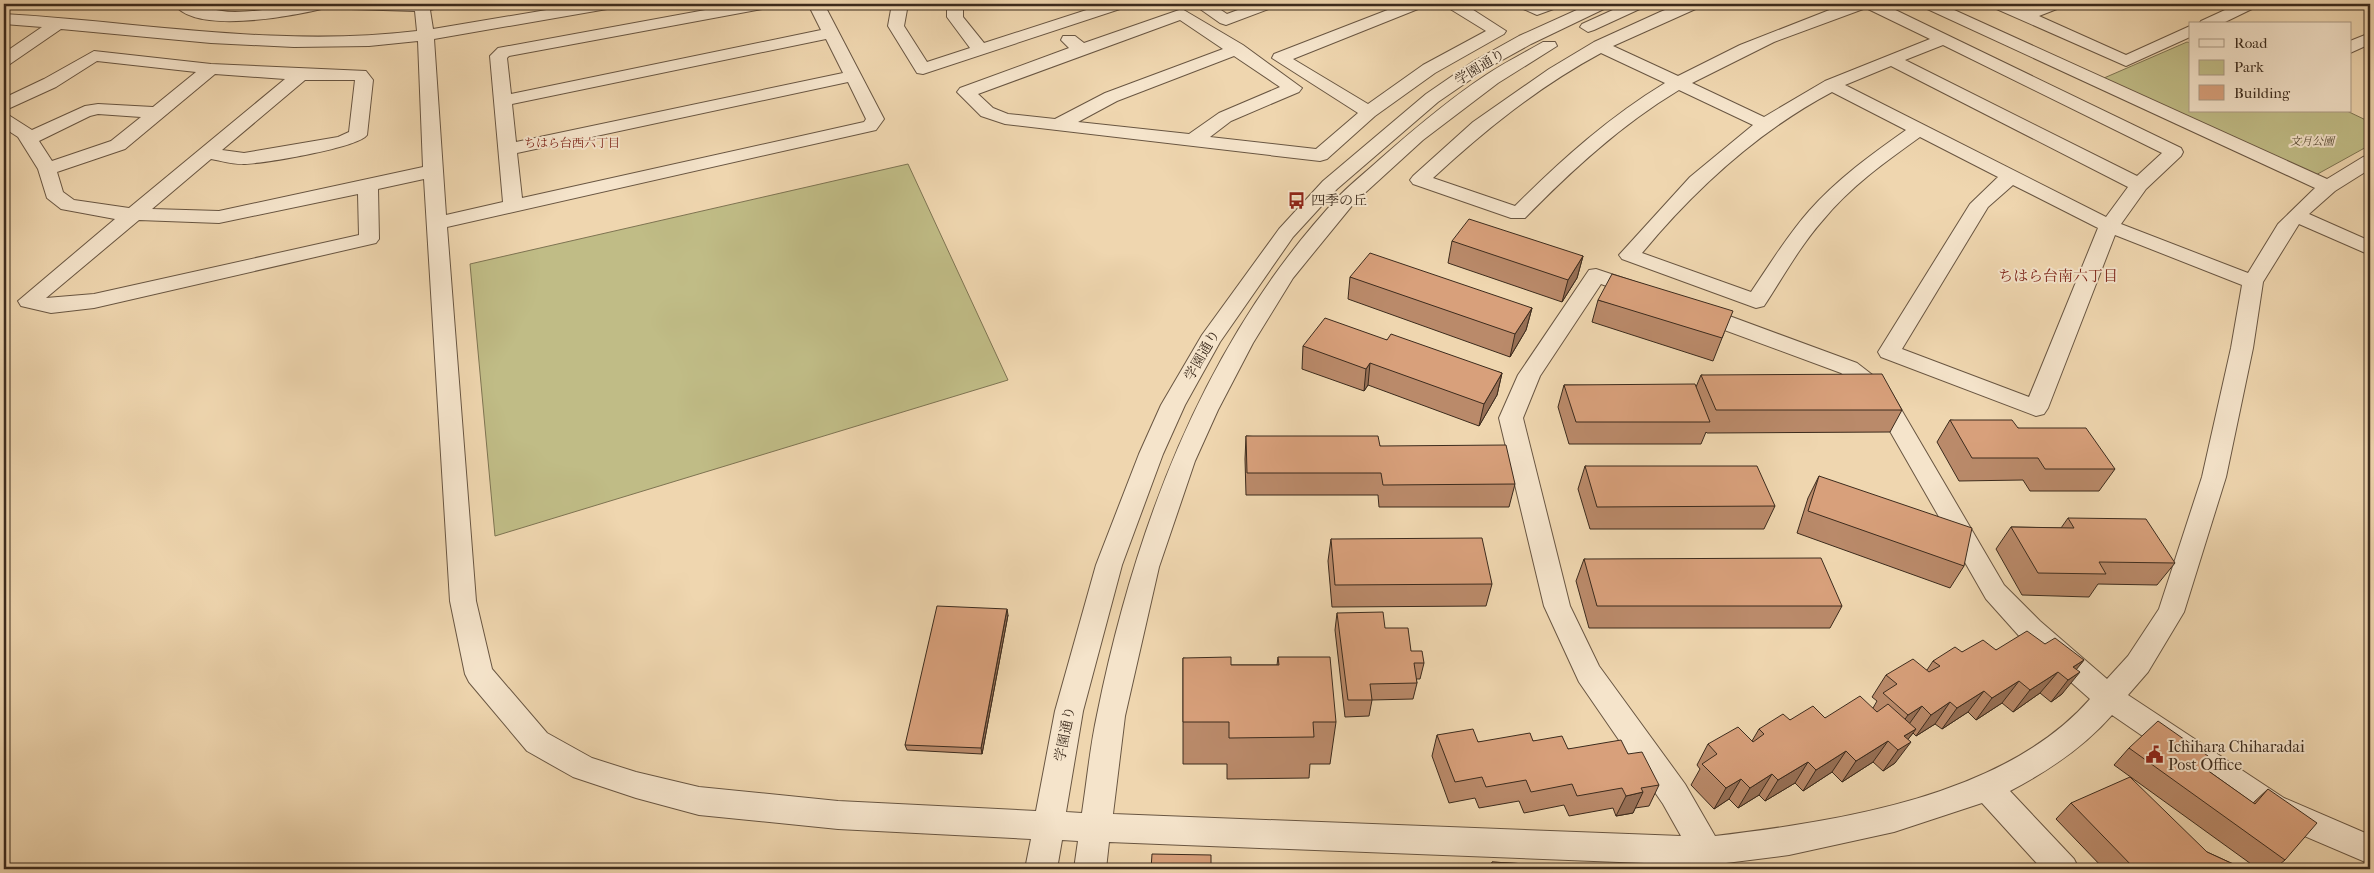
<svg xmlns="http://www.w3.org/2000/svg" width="2374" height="873" font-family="'IM FELL French Canon','Noto Serif JP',serif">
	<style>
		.green { fill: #c0bc86; stroke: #7e7452 }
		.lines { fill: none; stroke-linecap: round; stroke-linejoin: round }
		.minor-casing { stroke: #695642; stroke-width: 2 }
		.minor { fill: #f5e4cb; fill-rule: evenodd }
		.wall { fill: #ba8a6a; stroke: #3c2b1d }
		.shaded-wall { fill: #977056; stroke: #3c2b1d }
		.building { fill: #d8a07b; stroke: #3c2b1d }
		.labels { text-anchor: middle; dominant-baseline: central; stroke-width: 4; stroke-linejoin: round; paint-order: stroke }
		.far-park-label { font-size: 11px; font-style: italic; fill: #564832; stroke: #f5e4cb }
		.far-neighbourhood-label { font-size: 12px; fill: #7a1f14; stroke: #f5e4cb }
		.street-label { font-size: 14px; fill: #3c2b1d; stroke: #f5e4cb }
		.poi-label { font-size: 14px; fill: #3c2b1d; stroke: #f5e4cb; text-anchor: start }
		.neighbourhood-label { font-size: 15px; fill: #7a1f14; stroke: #f5e4cb }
		.near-poi-label { font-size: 16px; fill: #3c2b1d; stroke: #f5e4cb; text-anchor: start }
	</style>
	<rect width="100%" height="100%" fill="#efd6af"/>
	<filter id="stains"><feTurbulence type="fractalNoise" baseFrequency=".004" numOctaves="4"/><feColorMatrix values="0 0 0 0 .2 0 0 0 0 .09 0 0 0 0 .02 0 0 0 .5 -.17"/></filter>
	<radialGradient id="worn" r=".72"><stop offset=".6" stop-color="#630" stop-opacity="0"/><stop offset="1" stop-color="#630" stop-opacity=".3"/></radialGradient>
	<!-- green -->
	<g class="green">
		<polygon points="2187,42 2190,43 2190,111 2347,111 2370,122 2370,145 2314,176 2104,78"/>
		<polygon points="908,164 1008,380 495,536 470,264"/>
	</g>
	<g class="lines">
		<defs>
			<g id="minor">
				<path d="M174,4C195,3 214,12 235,12C268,12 299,2 332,4L330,7C298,15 196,36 174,4Z"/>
				<path d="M343,4H443L441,7L430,10L433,29L582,4H615L607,9L434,39L446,215L503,202L490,56L498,48L738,4H770L762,9L509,56L507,58L511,94L821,30L808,4H824L884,119L876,130L447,227L476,601L492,669L547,733L592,758L636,772L699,787L838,801L1036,811L1055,711L1096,565L1139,454L1161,405L1202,335L1279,229L1323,181L1426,94L1474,61L1519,36L1590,4H1610L1608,7L1531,44L1486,69L1438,102L1337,189L1293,237L1220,342L1185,405L1163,454L1122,565L1083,711L1066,812L1082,813C1087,780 1090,747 1097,715C1135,526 1206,337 1341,194C1353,182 1367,171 1379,160C1413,130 1448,100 1486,75C1504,63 1524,53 1543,42H1555L1557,46L1498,83L1423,140L1355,202L1293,278L1253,343L1218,410L1195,461L1159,567L1125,716L1113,814L1681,836L1663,804L1579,682L1544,606L1499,418L1518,375L1589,270L1596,269L1647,286L1651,291L1647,296L1640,298L1601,284L1540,376L1523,418L1570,606L1599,666L1685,784L1715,836C1838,821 2004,797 2090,699L2020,637L1986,599L1871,398L1841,373L1689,317L1686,312L1689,307L1697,305L1705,307L1857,363L1888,387L2004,585L2040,621L2107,679L2128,656L2159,609L2202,477L2231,348L2242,285L2115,235L2048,408L2044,414L2036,416L1881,357L1878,352L1970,204L1998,177L1920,137C1885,162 1850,187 1823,220C1800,246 1783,277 1764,306L1756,308L1622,259L1619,255L1690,177L1753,125L1679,90C1621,125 1572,170 1525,218H1511L1413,184L1410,180L1413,176L1473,122L1549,69L1594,42L1660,12L1680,4H1702L1700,7L1613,46L1678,76L1740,45L1832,9L1846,4H1883L2181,148L2183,152L2181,156L2146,189L2121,224L2248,273L2278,224L2315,188L1923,7L1921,4H1941L2327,179L2363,157L2370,155V169L2335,191L2309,214L2370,241V255L2299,224L2263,282L2253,348L2226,477L2184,612L2148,672L2128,695L2284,798L2370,835V864L2262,818L2112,715C2083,748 2048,771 2010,791L2074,859L2079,869H2042L1982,803L1894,832L1789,855L1726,863L1728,869H1696L1695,865L1109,842L1106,869H1074L1078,841L1062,840L1057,869H1025L1031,839L838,829L699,815L636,798L573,777L527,751L469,682L465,674L450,601L424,179L378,189L379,239L376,243L94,308L51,313L21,306L18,301L115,219L61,209L47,198L38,169L18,137L4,128V115L10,116L32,130L85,106L98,104L153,107L196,72L97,61L56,87L10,108L4,109V98L44,79L94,51L211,64L366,71L373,80L367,135C358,148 265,163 245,164C235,165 222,161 211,159L152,209L219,211L423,167L418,41L369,46L294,47L211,43L61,29L10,64L4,65V53L42,27L4,24V14C141,22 279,48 417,31L415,11L351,9ZM1866,8L1930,39L1825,81L1764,117L1692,83L1774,42ZM826,39L843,73L516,142L512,104ZM1943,45L2162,153L2137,176L1905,60ZM1601,53L1665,83C1609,117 1561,160 1515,206L1433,178C1485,130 1538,87 1601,53ZM1891,66L2128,187L2106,217L1845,85ZM215,74L285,79L129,208L74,200L63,192L57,172L125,149ZM305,80H355L349,132L338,137L244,153L222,150ZM848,82L866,119L864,122L522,198L517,153ZM1832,92L1906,130C1872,154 1837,179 1809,211C1787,236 1770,264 1751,292L1642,253C1696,188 1757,132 1832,92ZM98,114L141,117L111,141L52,161L39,141L90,116ZM2013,185L2098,228L2029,397L1902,349L1988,207ZM358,194L359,235L94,294L46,298L139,220L219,223Z"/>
				<polygon points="892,4 908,4 904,26 927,62 970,48 947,17 947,4 963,4 963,17 984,43 1105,4 1128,4 1126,7 923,74 917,73 888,26"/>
				<polygon points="1193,4 1212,4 1227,14 1254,4 1276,4 1274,7 1226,25 1220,23"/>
				<path d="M1403,4H1425L1423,7L1293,59L1368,104L1423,65L1486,31L1447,7L1445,4H1464L1506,31L1504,34L1435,73L1375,116L1327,159L1320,161L1005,124L981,116L957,92L960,88L1069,48L1061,40L1063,36H1075L1084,43L1182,9L1243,45L1302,88L1299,92L1231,121L1210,137L1316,149L1358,113L1272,58L1274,54ZM1180,20L1223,49L1105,93L1055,119L1008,114L993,108L978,94ZM1234,56L1280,87L1219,113L1189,134L1078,122L1117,101Z"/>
				<polygon points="1517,4 1561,4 1559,7 1537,15 1519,7"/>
				<polygon points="1626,4 1646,4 1644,7 1594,30 1588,32 1580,27 1582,24"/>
				<polygon points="1990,4 2011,4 2026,10 2043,4 2064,4 2062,7 2039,16 2126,55 2190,26 2190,37 2126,66 1992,7"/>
				<polygon points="2238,4 2258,4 2256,7 2221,24 2199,24 2201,21"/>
				<polygon points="2370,33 2370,44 2350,53 2350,41"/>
			</g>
		</defs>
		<!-- minor casing -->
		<use href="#minor" class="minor-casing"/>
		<!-- minor -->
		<use href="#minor" class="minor"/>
	</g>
	<!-- wall -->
	<g class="wall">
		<polygon points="1452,241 1583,256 1577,278 1562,302 1448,263"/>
		<polygon points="1350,277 1532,308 1526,330 1510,357 1348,299"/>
		<polygon points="1598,300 1724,333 1713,361 1592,322"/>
		<polygon points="1387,340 1502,373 1497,395 1479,426 1368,385 1364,391 1302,369 1303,346"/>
		<polygon points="1701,375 1902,410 1890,432 1707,433 1706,432 1701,444 1569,444 1558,407 1564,385 1696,387"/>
		<polygon points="1950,420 2018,428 2115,469 2099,491 2030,491 2023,480 1959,481 1937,442"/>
		<polygon points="1246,436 1380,446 1515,484 1509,507 1379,507 1378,495 1246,495 1245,459"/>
		<polygon points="1585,466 1775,506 1764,529 1590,529 1578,489"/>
		<polygon points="1819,476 1964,566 1950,588 1797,533 1808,498"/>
		<polygon points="2068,518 2175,563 2157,585 2098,584 2089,597 2022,595 1996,549 2011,527 2061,528"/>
		<polygon points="1331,539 1492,584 1486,606 1332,607 1328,561"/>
		<polygon points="1584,559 1842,606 1830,628 1589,628 1576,581"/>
		<polygon points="1337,613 1385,628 1411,651 1424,663 1420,679 1416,679 1417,683 1413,699 1372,700 1369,716 1345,717 1335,630"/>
		<polygon points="1008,615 982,754 907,750 905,745"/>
		<polygon points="2045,644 2084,660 2076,669 2062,694 2051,702 2040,693 2013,712 2002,703 1976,720 1968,712 1942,729 1935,724 1916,736 1913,733 1908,739 1895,763 1883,771 1873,762 1842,782 1832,772 1803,791 1795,783 1765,801 1759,795 1738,808 1729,799 1714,809 1691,785 1700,769 1697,765 1708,744 1752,741 1759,729 1790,720 1825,718 1873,708 1877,701 1872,697 1886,675 1927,670 1933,661 1962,652 1996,650"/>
		<polygon points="1278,657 1336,722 1330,764 1310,764 1309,778 1227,779 1227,764 1183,764 1183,658 1231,665 1277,665"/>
		<polygon points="1437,735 1478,742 1533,741 1568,749 1628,754 1659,785 1649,806 1635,808 1633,813 1616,816 1613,808 1569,816 1564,805 1524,813 1519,801 1479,808 1475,798 1449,803 1432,756"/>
		<polygon points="2129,748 2200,765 2253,803 2268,789 2285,860 2274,869 2258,869 2114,765"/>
		<polygon points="2071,803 2207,852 2244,869 2104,869 2056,819"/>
		<polygon points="1492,862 1614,869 1489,869"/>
	</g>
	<!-- shaded-wall -->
	<g class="shaded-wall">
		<polygon points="1583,256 1577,278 1562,302 1568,280"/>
		<polygon points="1532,308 1526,330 1510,357 1515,334"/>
		<polygon points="1370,363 1368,385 1364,391 1366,369"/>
		<polygon points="1502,373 1497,395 1479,426 1484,404"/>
		<polygon points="1007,609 1008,615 982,754 981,748"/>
		<polygon points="2084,660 2068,680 2073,667"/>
		<polygon points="2058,672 2040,693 2013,712 2030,690"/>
		<polygon points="2080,672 2062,694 2051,702 2068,680"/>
		<polygon points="2019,681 2002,703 1976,720 1992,698"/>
		<polygon points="1984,691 1968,712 1942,729 1957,708"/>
		<polygon points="1950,702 1935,724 1916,736 1931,715"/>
		<polygon points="1922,706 1907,727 1893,736 1908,715"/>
		<polygon points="1916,729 1903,746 1911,742 1895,763 1883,771 1898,750 1904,736"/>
		<polygon points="1888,741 1873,762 1842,782 1856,761"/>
		<polygon points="1846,751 1832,772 1803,791 1816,770"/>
		<polygon points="1808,762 1795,783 1765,801 1778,780"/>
		<polygon points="1772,774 1759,795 1738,808 1750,788"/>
		<polygon points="1741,779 1729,799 1714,809 1726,788"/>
		<polygon points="1643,792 1633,813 1616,816 1626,796"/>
	</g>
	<!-- building -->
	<g class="building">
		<polygon points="1469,219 1583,256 1568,280 1452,241"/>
		<polygon points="1370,253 1532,308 1515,334 1350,277"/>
		<polygon points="1612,274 1733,311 1722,338 1598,300"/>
		<polygon points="1325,318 1387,340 1391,334 1502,373 1484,404 1370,363 1366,369 1303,346"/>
		<polygon points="1882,374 1902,410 1716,410 1701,375"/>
		<polygon points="1695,384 1710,422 1576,422 1564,385"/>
		<polygon points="1950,420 2012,420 2018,428 2086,428 2115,469 2045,469 2038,458 1972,458"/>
		<polygon points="1246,436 1378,436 1380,446 1506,445 1515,484 1383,485 1381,473 1247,473"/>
		<polygon points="1585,466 1757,466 1775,506 1597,507"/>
		<polygon points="1819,476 1972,528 1964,566 1808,511"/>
		<polygon points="2068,518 2146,519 2175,563 2099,562 2106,574 2038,573 2011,527 2074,528"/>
		<polygon points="1482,538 1492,584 1335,585 1331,539"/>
		<polygon points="1821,558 1842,606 1597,606 1584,559"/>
		<polygon points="937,606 1007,609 981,748 905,745"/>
		<polygon points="1383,612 1385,628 1408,628 1411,651 1422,651 1424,663 1414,663 1417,683 1370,684 1372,700 1348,700 1337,613"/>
		<polygon points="2027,631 2045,644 2055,638 2084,660 2073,667 2080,672 2068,680 2058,672 2030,690 2019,681 1992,698 1984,691 1957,708 1950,702 1931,715 1922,706 1908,715 1883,693 1897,684 1886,675 1913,659 1929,672 1940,666 1933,661 1955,647 1962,652 1983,640 1996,650"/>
		<polygon points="1231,657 1231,665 1279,665 1278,657 1330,657 1336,722 1313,722 1314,737 1229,738 1229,722 1183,722 1183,658"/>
		<polygon points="1860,696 1877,712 1888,704 1916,729 1904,736 1911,742 1898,750 1888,741 1856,761 1846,751 1816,770 1808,762 1778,780 1772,774 1750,788 1741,779 1726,788 1702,764 1717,754 1708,744 1738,727 1753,742 1764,734 1759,729 1783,714 1790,720 1813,706 1825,718"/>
		<polygon points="2158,721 2208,756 2200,765 2255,804 2268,789 2317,823 2285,860 2129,748"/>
		<polygon points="1473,729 1478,742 1530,733 1533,741 1562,736 1568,749 1621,740 1628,754 1642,752 1659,785 1641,788 1643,792 1626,796 1622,788 1577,796 1572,784 1531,792 1526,780 1486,787 1482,777 1455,782 1437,735"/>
		<polygon points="2130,777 2207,852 2244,869 2135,869 2071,803"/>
		<polygon points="1152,854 1211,855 1211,869 1151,869"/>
		<polygon points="1492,862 1614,869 1493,869"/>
		<polygon points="914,866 958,868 958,869 913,869"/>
	</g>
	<!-- icons -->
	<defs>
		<symbol id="bus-bare" viewBox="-9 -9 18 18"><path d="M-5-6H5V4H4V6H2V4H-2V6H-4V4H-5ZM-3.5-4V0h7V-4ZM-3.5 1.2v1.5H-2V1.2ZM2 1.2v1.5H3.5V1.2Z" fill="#8f2418" stroke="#f5e4cb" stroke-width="2.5" paint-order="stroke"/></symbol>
		<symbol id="civic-bare" viewBox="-9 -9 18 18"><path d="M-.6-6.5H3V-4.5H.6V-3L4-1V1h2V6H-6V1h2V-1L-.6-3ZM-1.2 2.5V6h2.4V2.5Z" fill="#8f2418" stroke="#f5e4cb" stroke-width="2.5" paint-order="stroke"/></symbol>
	</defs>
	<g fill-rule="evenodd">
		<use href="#bus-bare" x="1284" y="188" width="25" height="25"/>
		<use href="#civic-bare" x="2142" y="742" width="25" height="25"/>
	</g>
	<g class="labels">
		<!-- far-park labels -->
		<g class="far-park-label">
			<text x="2312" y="141">文月公園</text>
		</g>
		<!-- far-neighbourhood labels -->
		<g class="far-neighbourhood-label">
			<text x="572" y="143">ちはら台西六丁目</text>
		</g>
		<!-- street labels -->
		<g class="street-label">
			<text transform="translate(1480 67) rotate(-31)">学園通り</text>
			<text transform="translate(1202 355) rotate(-60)">学園通り</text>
			<text transform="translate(1065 734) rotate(-79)">学園通り</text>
		</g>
		<!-- poi labels -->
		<g class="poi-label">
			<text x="1311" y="200">四季の丘</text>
		</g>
		<!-- neighbourhood labels -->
		<g class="neighbourhood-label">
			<text x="2058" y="276">ちはら台南六丁目</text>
		</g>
		<!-- near-poi labels -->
		<g class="near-poi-label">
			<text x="2168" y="746">Ichihara Chiharadai<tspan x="2168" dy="18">Post Office</tspan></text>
		</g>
	</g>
	<!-- margin -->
	<rect width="2374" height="873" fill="none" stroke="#efd6af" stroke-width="20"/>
	<rect x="5" y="5" width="2364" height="863" fill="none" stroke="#3c2b1d" stroke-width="2.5"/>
	<rect x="10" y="10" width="2354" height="853" fill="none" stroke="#3c2b1d"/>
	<!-- legend -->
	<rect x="2189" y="22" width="162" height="90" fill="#f5e4cb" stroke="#ab9a85"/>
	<rect x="2199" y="39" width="25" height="8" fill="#f5e4cb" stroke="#ab9a85"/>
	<text x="2234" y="48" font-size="15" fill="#3c2b1d">Road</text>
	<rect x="2199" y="60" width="25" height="15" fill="#c0bc86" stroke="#ab9a85"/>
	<text x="2234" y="72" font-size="15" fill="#3c2b1d">Park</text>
	<rect x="2199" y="85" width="25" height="15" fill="#d8a07b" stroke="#ab9a85"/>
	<text x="2234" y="98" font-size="15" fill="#3c2b1d">Building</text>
	<rect width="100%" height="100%" filter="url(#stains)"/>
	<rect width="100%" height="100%" fill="url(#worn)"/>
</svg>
